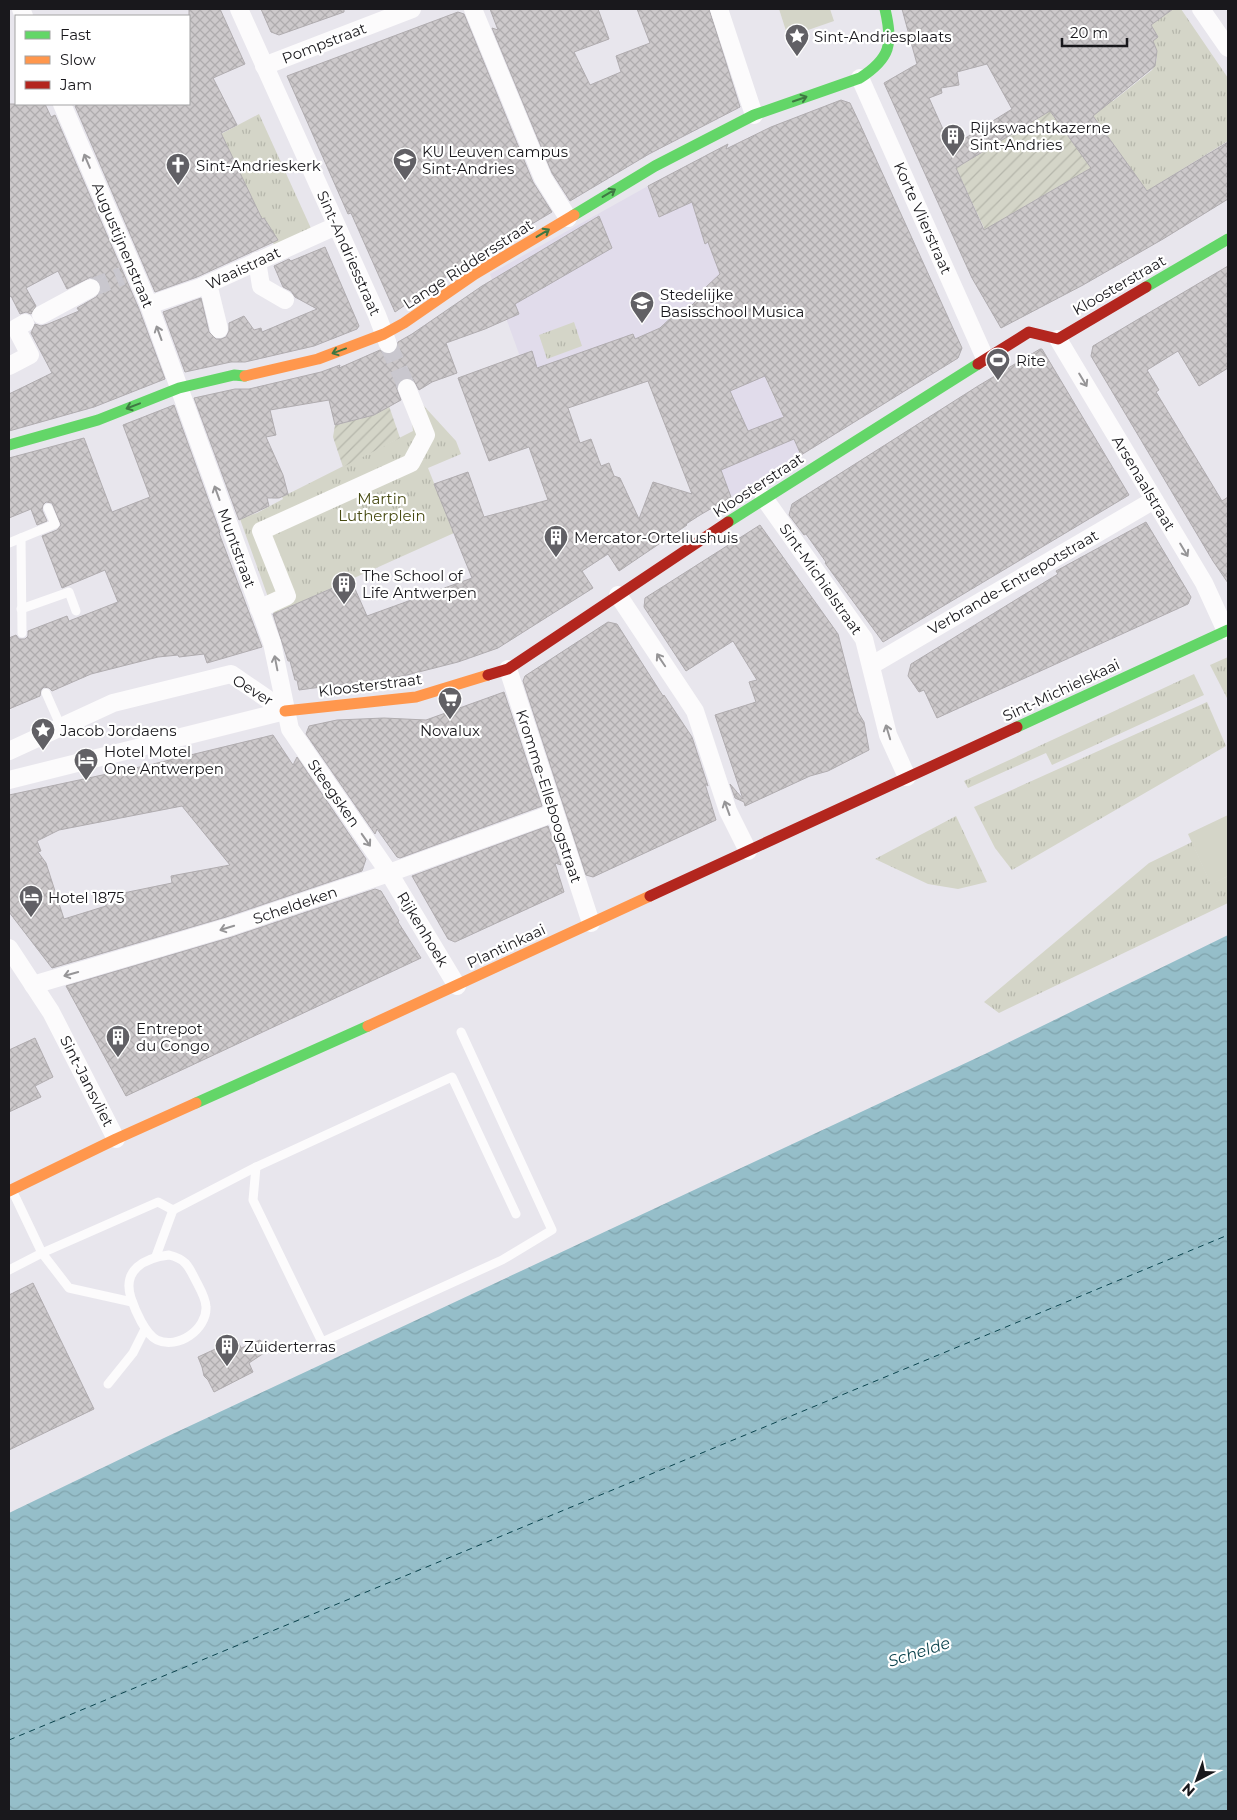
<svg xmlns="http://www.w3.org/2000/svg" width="1237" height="1820" font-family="Montserrat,sans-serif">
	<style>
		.built { fill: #e1dceb }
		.grass { fill: url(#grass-tufts) }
		.garden { fill: url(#garden-furrows) }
		.pitch { fill: #d4d5c8 }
		.water { fill: url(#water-waves) }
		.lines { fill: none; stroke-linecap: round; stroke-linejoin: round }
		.ferry { stroke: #0b434d; stroke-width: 1; stroke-dasharray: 6 5; stroke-linecap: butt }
		.building { fill: url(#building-cross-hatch); stroke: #b0acaf; fill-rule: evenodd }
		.street-tunnel { stroke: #c9c7ce; stroke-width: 18; stroke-dasharray: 18 9; stroke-linecap: butt }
		.lane { stroke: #fcfbfc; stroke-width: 9 }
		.street { stroke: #fcfbfc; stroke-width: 18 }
		.fast { stroke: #63d668; stroke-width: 11 }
		.slow { stroke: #ff974d; stroke-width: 11 }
		.jam { stroke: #b3261e; stroke-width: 11 }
		.oneway { stroke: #3e7742 }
		.oneway2 { stroke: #969597 }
		.labels { text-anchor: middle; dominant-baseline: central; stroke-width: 4.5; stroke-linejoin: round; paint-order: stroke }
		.poi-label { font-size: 15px; fill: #19181c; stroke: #fff; text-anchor: start }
		.street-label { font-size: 15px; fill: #19181c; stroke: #fff }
		.park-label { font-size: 15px; fill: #484b13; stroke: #fff }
		.water-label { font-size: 16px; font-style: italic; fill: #0b434d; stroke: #fff }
	</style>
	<defs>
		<pattern id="grass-tufts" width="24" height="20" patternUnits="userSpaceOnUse" patternTransform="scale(1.25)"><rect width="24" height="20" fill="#d4d5c8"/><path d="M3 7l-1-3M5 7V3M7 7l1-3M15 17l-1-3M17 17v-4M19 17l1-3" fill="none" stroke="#b5b6ab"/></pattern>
		<pattern id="garden-furrows" width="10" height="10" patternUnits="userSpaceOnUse" patternTransform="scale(1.25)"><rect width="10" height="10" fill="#d4d5c8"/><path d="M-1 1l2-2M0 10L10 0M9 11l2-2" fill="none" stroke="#b5b6ab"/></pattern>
		<pattern id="water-waves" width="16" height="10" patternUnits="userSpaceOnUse" patternTransform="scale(1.25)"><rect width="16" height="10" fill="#95bec9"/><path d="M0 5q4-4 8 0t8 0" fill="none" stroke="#80a3ac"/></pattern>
		<pattern id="building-cross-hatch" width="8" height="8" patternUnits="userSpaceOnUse" patternTransform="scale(1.25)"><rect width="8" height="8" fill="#cdc9cb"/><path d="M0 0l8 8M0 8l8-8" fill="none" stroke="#afacae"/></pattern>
	</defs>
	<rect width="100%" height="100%" fill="#e8e6ed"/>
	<!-- built -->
	<polygon class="built" points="756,173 749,335 768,384 801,455 731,497 692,396 669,373 568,408 579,441 551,442 490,274 648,186 659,217"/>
	<!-- grass -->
	<g class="grass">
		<path d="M1173,9H1181L1228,78V141L1147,191L1091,113L1110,98L1113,101L1152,70C1159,61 1158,51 1152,41L1158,37L1151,25Z"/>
		<polygon points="259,114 314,235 277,251 221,134"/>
		<polygon points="574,322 582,346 547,359 539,335"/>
		<polygon points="423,405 456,441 461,454 428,468 454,533 274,614 240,519 257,513 283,499 282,497 413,431 411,412"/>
		<polygon points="1228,657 1228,700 1210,665"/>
		<polygon points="1194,674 1204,695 1052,765 1046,753 968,788 964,781"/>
		<polygon points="1207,702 1226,746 1012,870 995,848 974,807"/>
		<polygon points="956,816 987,882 958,889 928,884 875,859"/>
		<polygon points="1192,842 1211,884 1228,876 1228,903 999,1013 984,1002 1149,863"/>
	</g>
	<!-- garden -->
	<g class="garden">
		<polygon points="1050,111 1091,168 1008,216 991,243 956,168"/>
		<polygon points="389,406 400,438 343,467 333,437 335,425 374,415"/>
	</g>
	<!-- pitch -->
	<g class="pitch">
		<polygon points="779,9 830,9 834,21 788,37"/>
		<polygon points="1228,815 1228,876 1211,885 1188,834"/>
	</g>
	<!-- water -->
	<polygon class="water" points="1228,935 1228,1811 9,1811 9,1513 164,1438 985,1054"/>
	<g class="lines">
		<!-- ferry -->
		<polyline class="ferry" points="9,1740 1228,1235"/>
	</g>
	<!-- building -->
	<g class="building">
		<polygon points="189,9 220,9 245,64 213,78 237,125 221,133 262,219 264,218 278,240 197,277 155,292 75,106 80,104 189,104"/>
		<polygon points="261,9 344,9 344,12 279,35 271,32"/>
		<polygon points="490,9 598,9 609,39 574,52 590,85 621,72 616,56 650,43 637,9 709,9 740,107 649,154 570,201 552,173 492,28 498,30"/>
		<path d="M902,9H1173L1151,25L1158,37L1153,41L1157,51L1155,66L1093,116L1147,191L1228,142V199L1163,239L1083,285L1001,328L972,278L884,83L917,64ZM987,64L1012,109L951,147L929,98L942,93L941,88L959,85L957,72ZM1050,111L1091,168L984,230L956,168Z"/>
		<polygon points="458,12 464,14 533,182 552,212 468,262 395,312 351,213 348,214 287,76"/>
		<path d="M841,100L850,103L859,122L962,348L958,358L801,455L794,439L721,470L731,497L700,515L686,524L687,525L619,571L608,554L582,571L593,588L498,648L458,662L403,676L299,690L297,680H295L290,661H288L273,614L351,580L367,616L472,578L434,484L468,472L484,517L548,500L529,447L489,461L458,378L532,351L537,368L633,334L635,339L660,328L675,314L691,306L700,297L706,287L720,274L708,242L705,244L692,202L659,217L648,186L728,144L726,149L771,127ZM765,376L784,417L748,431L730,391ZM648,381L692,494L653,482L639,519L620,478L614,476L609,463L601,466L591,439L580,443L568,408Z"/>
		<polygon points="9,104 45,104 51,117 55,115 139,309 165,379 94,407 9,431 9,394 52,373 31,333 35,324 41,326 48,324 79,311 77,308 96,297 100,293 102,288 97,279 91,277 67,289 58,271 26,288 36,306 31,314 26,312 20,314 11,296 9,297"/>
		<polygon points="599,216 612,248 515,304 519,314 485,329 446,343 457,373 432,382 419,390 413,379 408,377 403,378 398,382 396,387 401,400 374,415 335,425 329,400 270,410 276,435 266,437 283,475 288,494 279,498 267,498 269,506 239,520 194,398 235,389 249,389 321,372 340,365 339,368 380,350 386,354 392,354 396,350 398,342 412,334 482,286"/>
		<polygon points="325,247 359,326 357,329 314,346 245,362 231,362 185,372 163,312 201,298 209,332 216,339 221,339 226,337 229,331 229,323 244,316 254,330 261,328 262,332 317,309 295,297 291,291 283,287 274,266 289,259 291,261"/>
		<polygon points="1228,266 1228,368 1199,386 1178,351 1147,370 1159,390 1156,392 1222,501 1228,497 1228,583 1213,561 1091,356 1093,346"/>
		<polygon points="1040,349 1042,349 1129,495 883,642 825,563 826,562 806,534 804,535 789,515 792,504 978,386"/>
		<polygon points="174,405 220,532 219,533 262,647 207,663 204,654 179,657 178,655 158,657 91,674 52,691 49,688 44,687 41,690 40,696 9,709 9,638 16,635 19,639 25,639 28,636 28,631 67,616 69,621 118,602 105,570 62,588 42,536 57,530 61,525 52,503 46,502 43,505 42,510 47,521 37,525 31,509 9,518 9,458 84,438 112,512 150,497 123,425"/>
		<polygon points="1146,522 1191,597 1188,604 937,718 924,690 919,692 908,676 911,664 1058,574 1056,571"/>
		<polygon points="760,525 838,634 858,712 864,722 869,750 828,771 810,776 745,806 744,802 735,798 730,784 743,799 715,715 756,702 749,682 757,680 733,641 686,671 644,607 645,598"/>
		<polygon points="608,622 617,624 663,696 664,695 692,737 708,786 705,784 716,820 593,877 586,875 523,681 525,676"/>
		<polygon points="504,692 542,806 400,858 397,857 377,829 375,834 306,734 309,726 337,720 384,718 426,720"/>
		<path d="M273,735L293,765L297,757L366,859L362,871L226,917L52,968L9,912V795L149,765ZM182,806L230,865L171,876L172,883L104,897L106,906L64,919L46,863L38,852L41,851L37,841L59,830Z"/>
		<polygon points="548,826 561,865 555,863 564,892 455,942 448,939 412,876"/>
		<polygon points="375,889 381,891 399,921 398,922 421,958 126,1096 66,986 232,937"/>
		<polygon points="35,1038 53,1077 35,1086 41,1097 9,1112 9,1050"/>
		<polygon points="33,1283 94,1409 9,1450 9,1295"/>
		<polygon points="237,1339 241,1348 260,1340 270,1349 249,1363 253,1372 214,1392 208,1380 204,1376 202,1367 198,1357"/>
	</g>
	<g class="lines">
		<!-- street-tunnel -->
		<g class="street-tunnel">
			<polyline points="91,288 122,276"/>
			<polyline points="388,344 407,388"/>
		</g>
		<!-- lane -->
		<g class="lane">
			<polyline points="21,538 22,633"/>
			<polyline points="9,543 55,524 48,508"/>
			<polyline points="21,609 69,592 76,611"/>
			<polyline points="46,693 61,727"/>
			<polyline points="256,1167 253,1200 322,1342 502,1260 552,1230 461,1032"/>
			<polyline points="12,1190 42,1253 69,1288 132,1302"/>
			<path d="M169,1255C185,1259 188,1265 195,1279C199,1287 206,1298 206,1307C207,1329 178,1350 157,1340C145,1334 135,1310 131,1298C122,1270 144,1258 169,1255Z"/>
			<polyline points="156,1256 173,1210"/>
			<polyline points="9,1270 42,1253 158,1202 173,1210 256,1167 452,1077 516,1214"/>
			<polyline points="108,1384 133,1353 145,1329"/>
		</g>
		<!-- street -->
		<g class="street">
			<polyline points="21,9 24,16"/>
			<polyline points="239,9 377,315 388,344"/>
			<polyline points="473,9 543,178 568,218"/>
			<polyline points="719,9 754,115"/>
			<polyline points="1201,9 1228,48"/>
			<polyline points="264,66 412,9"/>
			<polyline points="860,78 985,358"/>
			<polyline points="62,104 149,305 272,643 290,729 389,873 457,986"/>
			<polyline points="257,261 261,286 285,300"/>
			<polyline points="208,284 219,329"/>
			<polyline points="149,305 201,287 336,226"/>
			<polyline points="41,315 91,288"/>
			<polyline points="1058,339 1204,583 1226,631"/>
			<polyline points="9,366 30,355 16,328 25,323"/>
			<polyline points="764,498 864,639 888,735 907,777"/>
			<polyline points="618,595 695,711 728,811 748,851"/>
			<polyline points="259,609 287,596 261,531 411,463 426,435 407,388"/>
			<polyline points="872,665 1154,500"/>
			<polyline points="508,669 591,923"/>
			<polyline points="9,751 113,703 231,674 285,711"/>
			<polyline points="9,780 285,711"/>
			<polyline points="9,948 51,1012 116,1139"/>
			<polyline points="33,985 229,927 389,873 554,813"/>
		</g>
		<!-- fast -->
		<g class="fast">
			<path d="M574,215L655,166L754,115L860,78C891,58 893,44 885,9"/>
			<polyline points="1146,287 1228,239"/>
			<polyline points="9,445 98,420 179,388 234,375 245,376"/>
			<polyline points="728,522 978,364"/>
			<polyline points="1017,727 1228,630"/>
			<polyline points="196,1103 368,1026"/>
		</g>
		<!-- slow -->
		<g class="slow">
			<polyline points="245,376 318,359 384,334 404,323 475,274 574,215"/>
			<polyline points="285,711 416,697 488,675"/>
			<polyline points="368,1026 650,896"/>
			<polyline points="9,1191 116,1139 196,1103"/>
		</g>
		<!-- jam -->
		<g class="jam">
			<polyline points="978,364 1029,332 1058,339 1146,287"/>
			<polyline points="488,675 508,669 728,522"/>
			<polyline points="650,896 1017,727"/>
		</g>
	</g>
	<!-- one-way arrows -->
	<defs><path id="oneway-shaft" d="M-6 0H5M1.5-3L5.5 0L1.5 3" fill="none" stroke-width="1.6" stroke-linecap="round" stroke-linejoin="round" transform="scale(1.25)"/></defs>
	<g class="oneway">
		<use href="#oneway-shaft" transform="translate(800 99) rotate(-19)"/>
		<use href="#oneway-shaft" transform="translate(609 193) rotate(-31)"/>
		<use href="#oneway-shaft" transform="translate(543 233) rotate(-31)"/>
		<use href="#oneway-shaft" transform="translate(339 351) rotate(160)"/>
		<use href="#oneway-shaft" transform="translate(133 406) rotate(159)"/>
	</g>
	<g class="oneway2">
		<use href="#oneway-shaft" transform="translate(87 161) rotate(-113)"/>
		<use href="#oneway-shaft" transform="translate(159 333) rotate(-110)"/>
		<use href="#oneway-shaft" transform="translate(1083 380) rotate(59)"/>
		<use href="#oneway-shaft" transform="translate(217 493) rotate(-110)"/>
		<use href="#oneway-shaft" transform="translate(1184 550) rotate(59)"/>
		<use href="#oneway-shaft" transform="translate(661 660) rotate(-124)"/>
		<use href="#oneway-shaft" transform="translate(276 663) rotate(-101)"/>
		<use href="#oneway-shaft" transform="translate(888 732) rotate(-107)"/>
		<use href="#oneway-shaft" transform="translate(727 808) rotate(-110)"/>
		<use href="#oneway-shaft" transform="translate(366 840) rotate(55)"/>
		<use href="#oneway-shaft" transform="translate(227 928) rotate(163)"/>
		<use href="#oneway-shaft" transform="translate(71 974) rotate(164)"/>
	</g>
	<!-- icons -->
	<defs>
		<symbol id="sight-pin" viewBox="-11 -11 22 30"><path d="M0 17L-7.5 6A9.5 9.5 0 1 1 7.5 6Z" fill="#616065" stroke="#fff"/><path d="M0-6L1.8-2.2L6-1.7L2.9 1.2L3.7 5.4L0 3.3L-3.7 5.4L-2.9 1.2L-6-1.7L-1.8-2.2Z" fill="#fff"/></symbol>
		<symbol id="building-pin" viewBox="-11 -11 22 30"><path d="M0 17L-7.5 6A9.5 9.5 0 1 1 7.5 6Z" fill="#616065" stroke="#fff"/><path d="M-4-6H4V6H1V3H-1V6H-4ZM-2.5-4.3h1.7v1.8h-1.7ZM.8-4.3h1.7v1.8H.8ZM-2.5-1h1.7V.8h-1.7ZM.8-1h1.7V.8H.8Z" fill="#fff"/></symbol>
		<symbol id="university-pin" viewBox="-11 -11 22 30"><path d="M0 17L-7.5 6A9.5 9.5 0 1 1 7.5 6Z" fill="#616065" stroke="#fff"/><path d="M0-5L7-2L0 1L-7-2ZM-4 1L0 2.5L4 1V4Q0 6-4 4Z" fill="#fff"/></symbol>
		<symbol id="church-pin" viewBox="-11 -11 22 30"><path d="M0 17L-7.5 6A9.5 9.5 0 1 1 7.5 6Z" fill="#616065" stroke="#fff"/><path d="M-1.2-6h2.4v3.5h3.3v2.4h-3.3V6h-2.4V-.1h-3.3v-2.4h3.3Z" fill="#fff"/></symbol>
		<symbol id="school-pin" viewBox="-11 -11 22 30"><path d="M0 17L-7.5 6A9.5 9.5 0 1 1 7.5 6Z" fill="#616065" stroke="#fff"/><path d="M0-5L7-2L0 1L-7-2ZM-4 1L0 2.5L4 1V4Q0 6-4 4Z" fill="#fff"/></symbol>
		<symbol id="stadium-pin" viewBox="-11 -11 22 30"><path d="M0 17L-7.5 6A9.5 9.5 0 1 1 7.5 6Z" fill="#616065" stroke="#fff"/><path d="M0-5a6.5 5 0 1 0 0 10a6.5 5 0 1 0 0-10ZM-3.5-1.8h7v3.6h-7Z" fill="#fff"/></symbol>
		<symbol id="supermarket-pin" viewBox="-11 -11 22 30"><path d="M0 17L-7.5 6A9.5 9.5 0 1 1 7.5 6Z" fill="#616065" stroke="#fff"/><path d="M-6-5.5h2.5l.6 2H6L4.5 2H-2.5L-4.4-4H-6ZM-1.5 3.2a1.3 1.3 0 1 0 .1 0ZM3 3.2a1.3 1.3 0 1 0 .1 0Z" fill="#fff"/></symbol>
		<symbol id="hotel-pin" viewBox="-11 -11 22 30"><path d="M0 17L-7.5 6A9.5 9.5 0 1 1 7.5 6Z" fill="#616065" stroke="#fff"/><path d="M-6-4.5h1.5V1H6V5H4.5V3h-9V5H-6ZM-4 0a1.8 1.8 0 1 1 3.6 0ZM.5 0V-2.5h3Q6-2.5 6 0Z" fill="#fff"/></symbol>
	</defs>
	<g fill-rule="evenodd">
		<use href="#sight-pin" x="783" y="22" width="28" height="38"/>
		<use href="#building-pin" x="939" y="122" width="28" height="38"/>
		<use href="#university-pin" x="391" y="146" width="28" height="38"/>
		<use href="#church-pin" x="164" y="151" width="28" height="38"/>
		<use href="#school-pin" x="628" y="289" width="28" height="38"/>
		<use href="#stadium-pin" x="984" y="346" width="28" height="38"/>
		<use href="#building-pin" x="542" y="523" width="28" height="38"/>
		<use href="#building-pin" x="330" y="570" width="28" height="38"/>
		<use href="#supermarket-pin" x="436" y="685" width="28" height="38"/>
		<use href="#sight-pin" x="29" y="716" width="28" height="38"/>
		<use href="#hotel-pin" x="72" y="746" width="28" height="38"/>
		<use href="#hotel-pin" x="17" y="883" width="28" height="38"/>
		<use href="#building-pin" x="104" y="1023" width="28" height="38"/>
		<use href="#building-pin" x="213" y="1332" width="28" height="38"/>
	</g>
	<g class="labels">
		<!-- poi labels -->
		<g class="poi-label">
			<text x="814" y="36">Sint-Andriesplaats</text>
			<text x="970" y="127">Rijkswachtkazerne<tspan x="970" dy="17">Sint-Andries</tspan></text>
			<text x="422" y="151">KU Leuven campus<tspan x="422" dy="17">Sint-Andries</tspan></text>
			<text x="196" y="165">Sint-Andrieskerk</text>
			<text x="660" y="294">Stedelijke<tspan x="660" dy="17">Basisschool Musica</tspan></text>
			<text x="1016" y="360">Rite</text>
			<text x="574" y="537">Mercator-Orteliushuis</text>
			<text x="362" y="575">The School of<tspan x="362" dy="17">Life Antwerpen</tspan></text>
			<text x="60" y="730">Jacob Jordaens</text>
			<text x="450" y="730" text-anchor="middle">Novalux</text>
			<text x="104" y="751">Hotel Motel<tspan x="104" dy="17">One Antwerpen</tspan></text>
			<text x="48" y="897">Hotel 1875</text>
			<text x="136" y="1028">Entrepot<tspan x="136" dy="17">du Congo</tspan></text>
			<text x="244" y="1346">Zuiderterras</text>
		</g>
		<!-- street labels -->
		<g class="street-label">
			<text transform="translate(324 43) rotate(-21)">Pompstraat</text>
			<text transform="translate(923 218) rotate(66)">Korte Vlierstraat</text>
			<text transform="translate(123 245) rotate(67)">Augustijnenstraat</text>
			<text transform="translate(349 253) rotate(66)">Sint-Andriesstraat</text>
			<text transform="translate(468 264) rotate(-33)">Lange Riddersstraat</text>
			<text transform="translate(243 268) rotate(-25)">Waaistraat</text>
			<text transform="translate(1119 285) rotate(-30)">Kloosterstraat</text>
			<text transform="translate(1144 483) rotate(59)">Arsenaalstraat</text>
			<text transform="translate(758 485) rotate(-33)">Kloosterstraat</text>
			<text transform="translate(237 548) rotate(70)">Muntstraat</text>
			<text transform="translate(821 579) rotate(55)">Sint-Michielstraat</text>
			<text transform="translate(1013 582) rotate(-30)">Verbrande-Entrepotstraat</text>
			<text transform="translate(370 685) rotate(-7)">Kloosterstraat</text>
			<text transform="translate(253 690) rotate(32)">Oever</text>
			<text transform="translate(1061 690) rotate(-25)">Sint-Michielskaai</text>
			<text transform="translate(334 793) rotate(55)">Steegsken</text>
			<text transform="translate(549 796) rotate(72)">Kromme-Elleboogstraat</text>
			<text transform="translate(295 905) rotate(-19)">Scheldeken</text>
			<text transform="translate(423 929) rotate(59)">Rijkenhoek</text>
			<text transform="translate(506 946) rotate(-25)">Plantinkaai</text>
			<text transform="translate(87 1081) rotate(63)">Sint-Jansvliet</text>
		</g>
		<!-- park labels -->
		<g class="park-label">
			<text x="382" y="498">Martin<tspan x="382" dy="17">Lutherplein</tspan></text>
		</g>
		<!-- water labels -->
		<g class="water-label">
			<text transform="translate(919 1652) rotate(-18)">Schelde</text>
		</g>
	</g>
	<!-- border -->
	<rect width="1237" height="1820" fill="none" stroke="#19181c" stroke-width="20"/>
	<!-- legend -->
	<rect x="15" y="15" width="175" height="90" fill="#ffffff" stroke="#a3a3a4"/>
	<rect x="25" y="31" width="25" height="8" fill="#63d668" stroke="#a3a3a4"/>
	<text x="60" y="40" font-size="15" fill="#19181c">Fast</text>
	<rect x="25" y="56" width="25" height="8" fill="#ff974d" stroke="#a3a3a4"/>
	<text x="60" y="65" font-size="15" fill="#19181c">Slow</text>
	<rect x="25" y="81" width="25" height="8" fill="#b3261e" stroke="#a3a3a4"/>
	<text x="60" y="90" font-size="15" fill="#19181c">Jam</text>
	<!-- north arrow -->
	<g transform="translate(1197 1780) rotate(221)" stroke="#ffffff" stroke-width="4" paint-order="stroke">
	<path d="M0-4L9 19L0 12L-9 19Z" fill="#19181c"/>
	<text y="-8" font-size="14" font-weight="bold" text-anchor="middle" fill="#19181c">N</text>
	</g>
	<!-- scale -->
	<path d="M1062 38v8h65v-8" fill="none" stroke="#19181c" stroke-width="2.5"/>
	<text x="1070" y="38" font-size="15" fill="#19181c" stroke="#ffffff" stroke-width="4" paint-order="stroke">20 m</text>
</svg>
